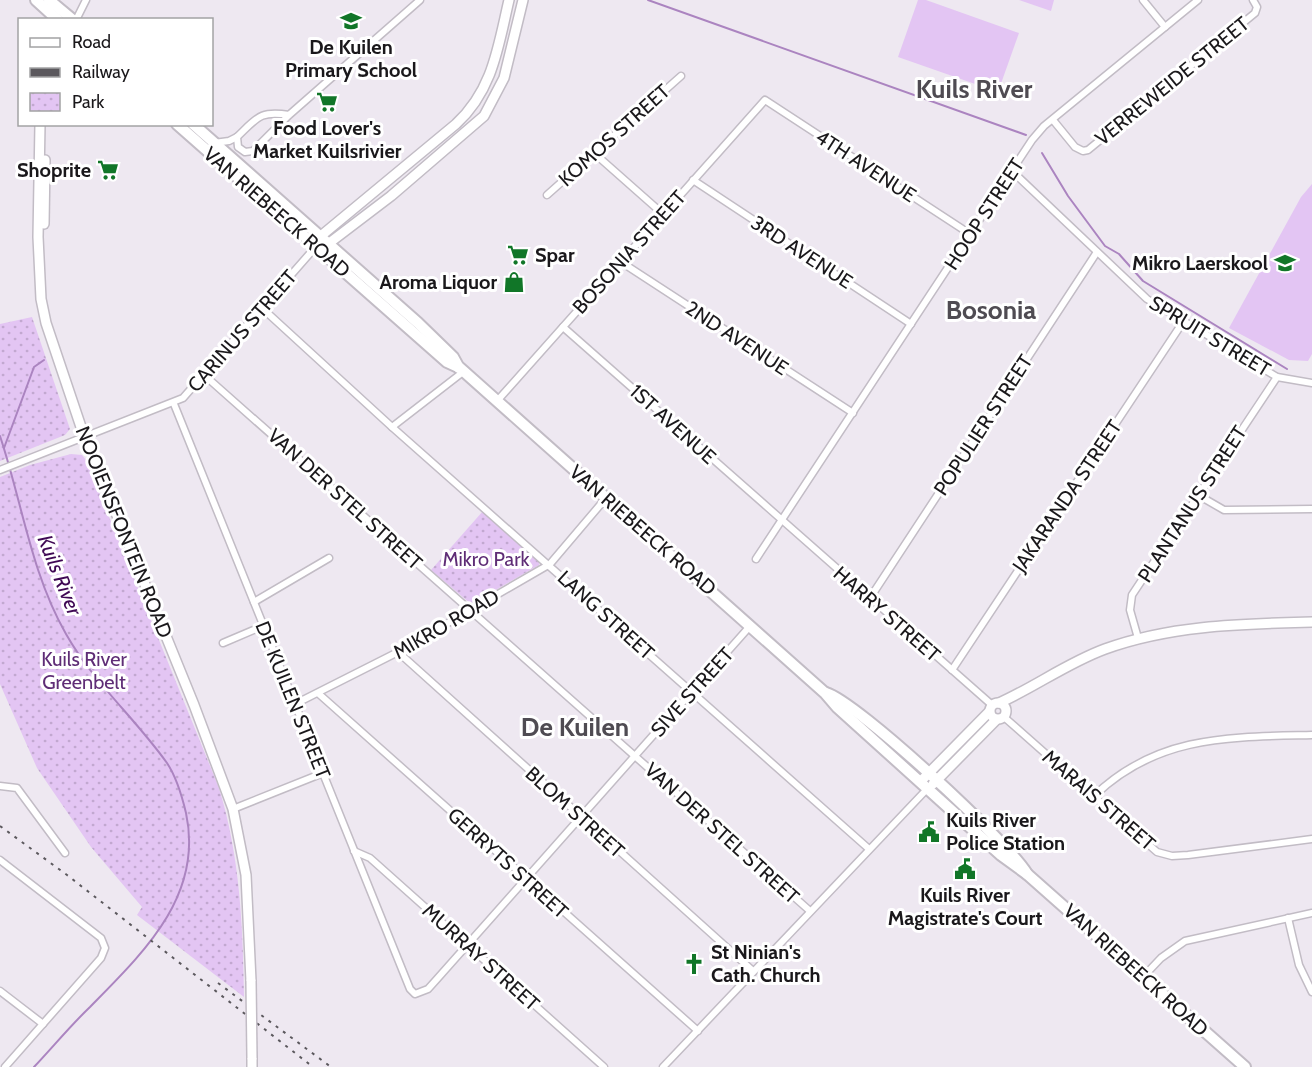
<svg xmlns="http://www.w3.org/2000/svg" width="1312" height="1067" font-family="Cabin,sans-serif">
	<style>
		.park { fill: url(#park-dots) }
		.garden { fill: #e3c5f3 }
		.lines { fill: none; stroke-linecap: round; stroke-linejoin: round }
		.stream { stroke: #ab84c0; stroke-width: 2 }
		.street-casing { stroke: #c2bcc5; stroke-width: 9 }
		.secondary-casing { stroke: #c2bcc5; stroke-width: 12 }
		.primary-casing { stroke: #c2bcc5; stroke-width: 14 }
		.street { stroke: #fff; stroke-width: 6 }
		.secondary { stroke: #fff; stroke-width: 9 }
		.primary { stroke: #fff; stroke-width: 10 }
		.rail { stroke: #5b585d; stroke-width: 2; stroke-dasharray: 3 6; stroke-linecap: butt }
		.secondary-bridge-casing { stroke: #c2bcc5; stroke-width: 12; stroke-linecap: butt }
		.secondary-bridge { stroke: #fff; stroke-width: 9 }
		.labels { text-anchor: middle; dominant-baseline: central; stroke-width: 6; stroke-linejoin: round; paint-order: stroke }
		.poi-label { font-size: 20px; font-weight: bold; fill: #1a181b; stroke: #fff }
		.street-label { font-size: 20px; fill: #1a181b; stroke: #fff }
		.park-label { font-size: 20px; fill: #5f2d76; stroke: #fff }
		.water-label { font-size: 21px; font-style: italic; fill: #3f0854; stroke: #fff }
		.district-label { font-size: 26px; font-weight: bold; fill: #4f4b52; stroke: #fff }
	</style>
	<defs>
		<pattern id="park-dots" width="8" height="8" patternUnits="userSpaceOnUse" patternTransform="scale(1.5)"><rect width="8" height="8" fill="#e3c5f3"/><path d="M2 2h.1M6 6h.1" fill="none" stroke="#c2a8d0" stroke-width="1.8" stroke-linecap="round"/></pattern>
	</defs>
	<rect width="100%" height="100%" fill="#eee8f1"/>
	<!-- park -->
	<g class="park">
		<polygon points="32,317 70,429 65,435 0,461 0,324"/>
		<path d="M71,454L82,455L86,460L219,788C240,857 243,925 244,997L137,915L142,907L91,847L37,768L0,684V477L30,465Z"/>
		<polygon points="483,511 539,560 539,565 471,604 431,570"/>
	</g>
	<!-- garden -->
	<g class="garden">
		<polygon points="918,0 926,0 1019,33 998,92 898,57"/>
		<polygon points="1019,0 1054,0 1051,11"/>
		<polygon points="1312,184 1312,354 1308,361 1289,360 1229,328 1301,197"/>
	</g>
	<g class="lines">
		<!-- stream -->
		<g class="stream">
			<polyline points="648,0 1026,135"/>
			<polyline points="1042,153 1068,196 1105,246 1119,254 1143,281 1287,369"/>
			<path d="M0,436C22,502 31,573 66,634C93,682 135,718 167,763C177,778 182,796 186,813C204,896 143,953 90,1007C70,1026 53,1047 34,1067"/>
			<polyline points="4,448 34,367 44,360"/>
		</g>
		<defs>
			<g id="street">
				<polyline points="1143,0 1165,27"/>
				<polyline points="76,20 86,0"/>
				<path d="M289,115C260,110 257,118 237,137L238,147L245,152L253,151L289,115L420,0"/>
				<polyline points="1053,120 1075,147 1083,151 1088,150 1255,13 1257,7 1253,0"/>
				<polyline points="214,143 229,141 237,137"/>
				<polyline points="594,153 663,214"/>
				<polyline points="1012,171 1147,299 1277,377 1312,383"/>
				<polyline points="693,180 911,324"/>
				<polyline points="547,195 681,76"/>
				<polyline points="621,262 853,413"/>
				<polyline points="262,308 392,427 869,849"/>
				<polyline points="563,327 992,705"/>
				<polyline points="203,374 810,911"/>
				<polyline points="497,401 765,100 970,234"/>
				<polyline points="174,404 410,989 415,994 428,989 437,979 751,625"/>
				<polyline points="392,427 463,372"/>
				<polyline points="0,470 183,398 312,251 312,244"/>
				<polyline points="1198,495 1224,510 1312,509"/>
				<polyline points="756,559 1032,140 1044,126 1198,0"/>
				<polyline points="870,598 1097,252"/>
				<polyline points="254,602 329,558"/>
				<polyline points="1138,638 1130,610 1132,595 1277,377"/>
				<polyline points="223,643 263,626"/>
				<polyline points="398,652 753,971"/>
				<polyline points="952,670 1183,322"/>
				<polyline points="319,694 698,1031"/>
				<polyline points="295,704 398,652 550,564 606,498"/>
				<polyline points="1004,717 1157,852 1172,856 1188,855 1312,839"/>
				<polyline points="0,786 17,788 65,853"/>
				<path d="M1094,796C1157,735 1230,737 1312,735"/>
				<polyline points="233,809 323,773"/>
				<polyline points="354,851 370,858 604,1067"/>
				<polyline points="0,860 101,938 105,948 101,958 5,1067"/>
				<polyline points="1288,918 1299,965 1312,992"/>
				<polyline points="1143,977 1161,958 1185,941 1312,913"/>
				<polyline points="0,991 43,1024"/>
				<polyline points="663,1067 928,788"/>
			</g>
			<g id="secondary">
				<polyline points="40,124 38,237 41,299 46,323 81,427 194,705 233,809 246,875 251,981"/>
				<polyline points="44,224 45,160"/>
				<path d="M316,240L456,124C493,90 498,47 509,0"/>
				<polyline points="324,247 391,196 484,116 504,78 523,0"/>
				<circle cx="998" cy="711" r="8"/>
				<path d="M999,703C1035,687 1067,663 1105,649C1171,625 1242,624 1312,622"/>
				<polyline points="921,781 989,712"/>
				<polyline points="933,784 996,720"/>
				<polyline points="252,1058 252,1067"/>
			</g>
			<g id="primary">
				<polyline points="36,0 58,20"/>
				<polyline points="49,0 73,20"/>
				<polyline points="177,124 447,362 460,368 825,693 837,707 1001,855 1027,874 1245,1067"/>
				<polyline points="193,124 418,323 453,357 459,368"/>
				<path d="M826,693C857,702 1009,843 1027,874"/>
			</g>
		</defs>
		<!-- street casing -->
		<use href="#street" class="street-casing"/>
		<!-- secondary casing -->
		<use href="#secondary" class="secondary-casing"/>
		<!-- primary casing -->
		<use href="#primary" class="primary-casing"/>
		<!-- street -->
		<use href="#street" class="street"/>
		<!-- secondary -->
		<use href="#secondary" class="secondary"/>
		<!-- primary -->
		<use href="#primary" class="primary"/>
		<!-- rail -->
		<g class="rail">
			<polyline points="0,826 67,875 313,1067"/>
			<polyline points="218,983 331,1067"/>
		</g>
		<defs>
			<polyline id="secondary-bridge" points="251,981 252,1058"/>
		</defs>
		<!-- secondary-bridge casing -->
		<use href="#secondary-bridge" class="secondary-bridge-casing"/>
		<!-- secondary-bridge -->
		<use href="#secondary-bridge" class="secondary-bridge"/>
	</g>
	<!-- icons -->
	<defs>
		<symbol id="school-bare" viewBox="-9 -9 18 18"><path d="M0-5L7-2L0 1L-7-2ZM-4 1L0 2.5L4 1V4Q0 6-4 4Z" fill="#117628" stroke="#fff" stroke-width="2.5" paint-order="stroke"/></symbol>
		<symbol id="supermarket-bare" viewBox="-9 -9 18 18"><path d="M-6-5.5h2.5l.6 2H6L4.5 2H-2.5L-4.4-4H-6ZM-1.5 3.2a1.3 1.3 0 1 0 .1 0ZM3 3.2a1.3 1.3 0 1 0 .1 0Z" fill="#117628" stroke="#fff" stroke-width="2.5" paint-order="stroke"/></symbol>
		<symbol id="shop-bare" viewBox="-9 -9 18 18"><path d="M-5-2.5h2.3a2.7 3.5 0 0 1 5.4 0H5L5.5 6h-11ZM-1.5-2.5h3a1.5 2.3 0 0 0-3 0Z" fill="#117628" stroke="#fff" stroke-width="2.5" paint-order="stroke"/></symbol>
		<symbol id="civic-bare" viewBox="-9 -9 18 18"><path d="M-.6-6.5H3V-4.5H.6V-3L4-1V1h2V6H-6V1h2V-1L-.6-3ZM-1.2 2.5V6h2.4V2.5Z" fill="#117628" stroke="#fff" stroke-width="2.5" paint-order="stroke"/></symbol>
		<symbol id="church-bare" viewBox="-9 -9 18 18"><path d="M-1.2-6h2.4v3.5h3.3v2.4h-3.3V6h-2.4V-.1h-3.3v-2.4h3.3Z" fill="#117628" stroke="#fff" stroke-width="2.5" paint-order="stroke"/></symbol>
	</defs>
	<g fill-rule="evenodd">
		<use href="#school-bare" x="336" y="6" width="30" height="30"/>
		<use href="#supermarket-bare" x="312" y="87" width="30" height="30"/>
		<use href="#supermarket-bare" x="93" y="155" width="30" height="30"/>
		<use href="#supermarket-bare" x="503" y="240" width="30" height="30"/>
		<use href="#school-bare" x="1270" y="248" width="30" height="30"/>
		<use href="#shop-bare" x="499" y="267" width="30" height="30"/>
		<use href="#civic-bare" x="914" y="817" width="30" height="30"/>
		<use href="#civic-bare" x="950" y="854" width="30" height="30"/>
		<use href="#church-bare" x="679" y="949" width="30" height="30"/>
	</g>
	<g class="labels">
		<!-- poi labels -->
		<g class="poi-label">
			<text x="351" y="47">De Kuilen<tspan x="351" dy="23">Primary School</tspan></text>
			<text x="327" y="128">Food Lover's<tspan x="327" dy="23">Market Kuilsrivier</tspan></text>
			<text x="91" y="170" text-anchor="end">Shoprite</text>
			<text x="535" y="255" text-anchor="start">Spar</text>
			<text x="1268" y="263" text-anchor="end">Mikro Laerskool</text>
			<text x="497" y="282" text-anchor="end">Aroma Liquor</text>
			<text x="946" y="820" text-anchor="start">Kuils River<tspan x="946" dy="23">Police Station</tspan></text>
			<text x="965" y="895">Kuils River<tspan x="965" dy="23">Magistrate's Court</tspan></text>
			<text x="711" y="952" text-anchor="start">St Ninian's<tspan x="711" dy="23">Cath. Church</tspan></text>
		</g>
		<!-- street labels -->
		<g class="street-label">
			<text transform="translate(1172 81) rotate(-39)">VERREWEIDE STREET</text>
			<text transform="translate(614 135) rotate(-42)">KOMOS STREET</text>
			<text transform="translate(866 166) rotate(33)">4TH AVENUE</text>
			<text transform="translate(277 212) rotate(41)">VAN RIEBEECK ROAD</text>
			<text transform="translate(984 214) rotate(-57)">HOOP STREET</text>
			<text transform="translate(629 252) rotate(-48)">BOSONIA STREET</text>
			<text transform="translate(802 252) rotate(33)">3RD AVENUE</text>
			<text transform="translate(242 331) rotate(-49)">CARINUS STREET</text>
			<text transform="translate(1210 336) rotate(31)">SPRUIT STREET</text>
			<text transform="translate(737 338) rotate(33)">2ND AVENUE</text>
			<text transform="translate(673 424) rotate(42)">1ST AVENUE</text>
			<text transform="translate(983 425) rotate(-57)">POPULIER STREET</text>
			<text transform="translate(1067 496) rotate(-56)">JAKARANDA STREET</text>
			<text transform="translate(345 499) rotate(42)">VAN DER STEL STREET</text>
			<text transform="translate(1192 504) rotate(-57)">PLANTANUS STREET</text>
			<text transform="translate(643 530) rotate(41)">VAN RIEBEECK ROAD</text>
			<text transform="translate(124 532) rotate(68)">NOOIENSFONTEIN ROAD</text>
			<text transform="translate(887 614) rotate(41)">HARRY STREET</text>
			<text transform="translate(606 615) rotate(42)">LANG STREET</text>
			<text transform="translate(446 624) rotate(-30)">MIKRO ROAD</text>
			<text transform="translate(692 692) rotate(-48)">SIVE STREET</text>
			<text transform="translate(293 700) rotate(68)">DE KUILEN STREET</text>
			<text transform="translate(1099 800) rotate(41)">MARAIS STREET</text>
			<text transform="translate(575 812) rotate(42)">BLOM STREET</text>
			<text transform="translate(722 833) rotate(42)">VAN DER STEL STREET</text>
			<text transform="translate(508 863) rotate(42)">GERRYTS STREET</text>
			<text transform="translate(481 957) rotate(42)">MURRAY STREET</text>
			<text transform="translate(1136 970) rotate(42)">VAN RIEBEECK ROAD</text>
		</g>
		<!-- park labels -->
		<g class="park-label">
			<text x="486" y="559">Mikro Park</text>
			<text x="84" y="659">Kuils River<tspan x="84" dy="23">Greenbelt</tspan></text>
		</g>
		<!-- water labels -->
		<g class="water-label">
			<text transform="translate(60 575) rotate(68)">Kuils River</text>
		</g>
		<!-- district labels -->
		<g class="district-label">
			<text x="974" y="89">Kuils River</text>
			<text x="991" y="310">Bosonia</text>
			<text x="575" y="727">De Kuilen</text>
		</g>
	</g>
	<!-- legend -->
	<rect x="18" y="18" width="195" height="108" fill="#ffffff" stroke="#a3a3a4" stroke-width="1.5"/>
	<rect x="30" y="38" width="30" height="9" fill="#ffffff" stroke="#a3a3a4" stroke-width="1.5"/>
	<text x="72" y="48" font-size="18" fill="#1a181b">Road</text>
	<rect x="30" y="68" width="30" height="9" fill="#5b585d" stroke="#a3a3a4" stroke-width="1.5"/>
	<text x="72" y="78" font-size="18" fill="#1a181b">Railway</text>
	<rect x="30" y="93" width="30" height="18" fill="url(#park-dots)" stroke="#a3a3a4" stroke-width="1.5"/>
	<text x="72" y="108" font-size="18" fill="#1a181b">Park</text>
</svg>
